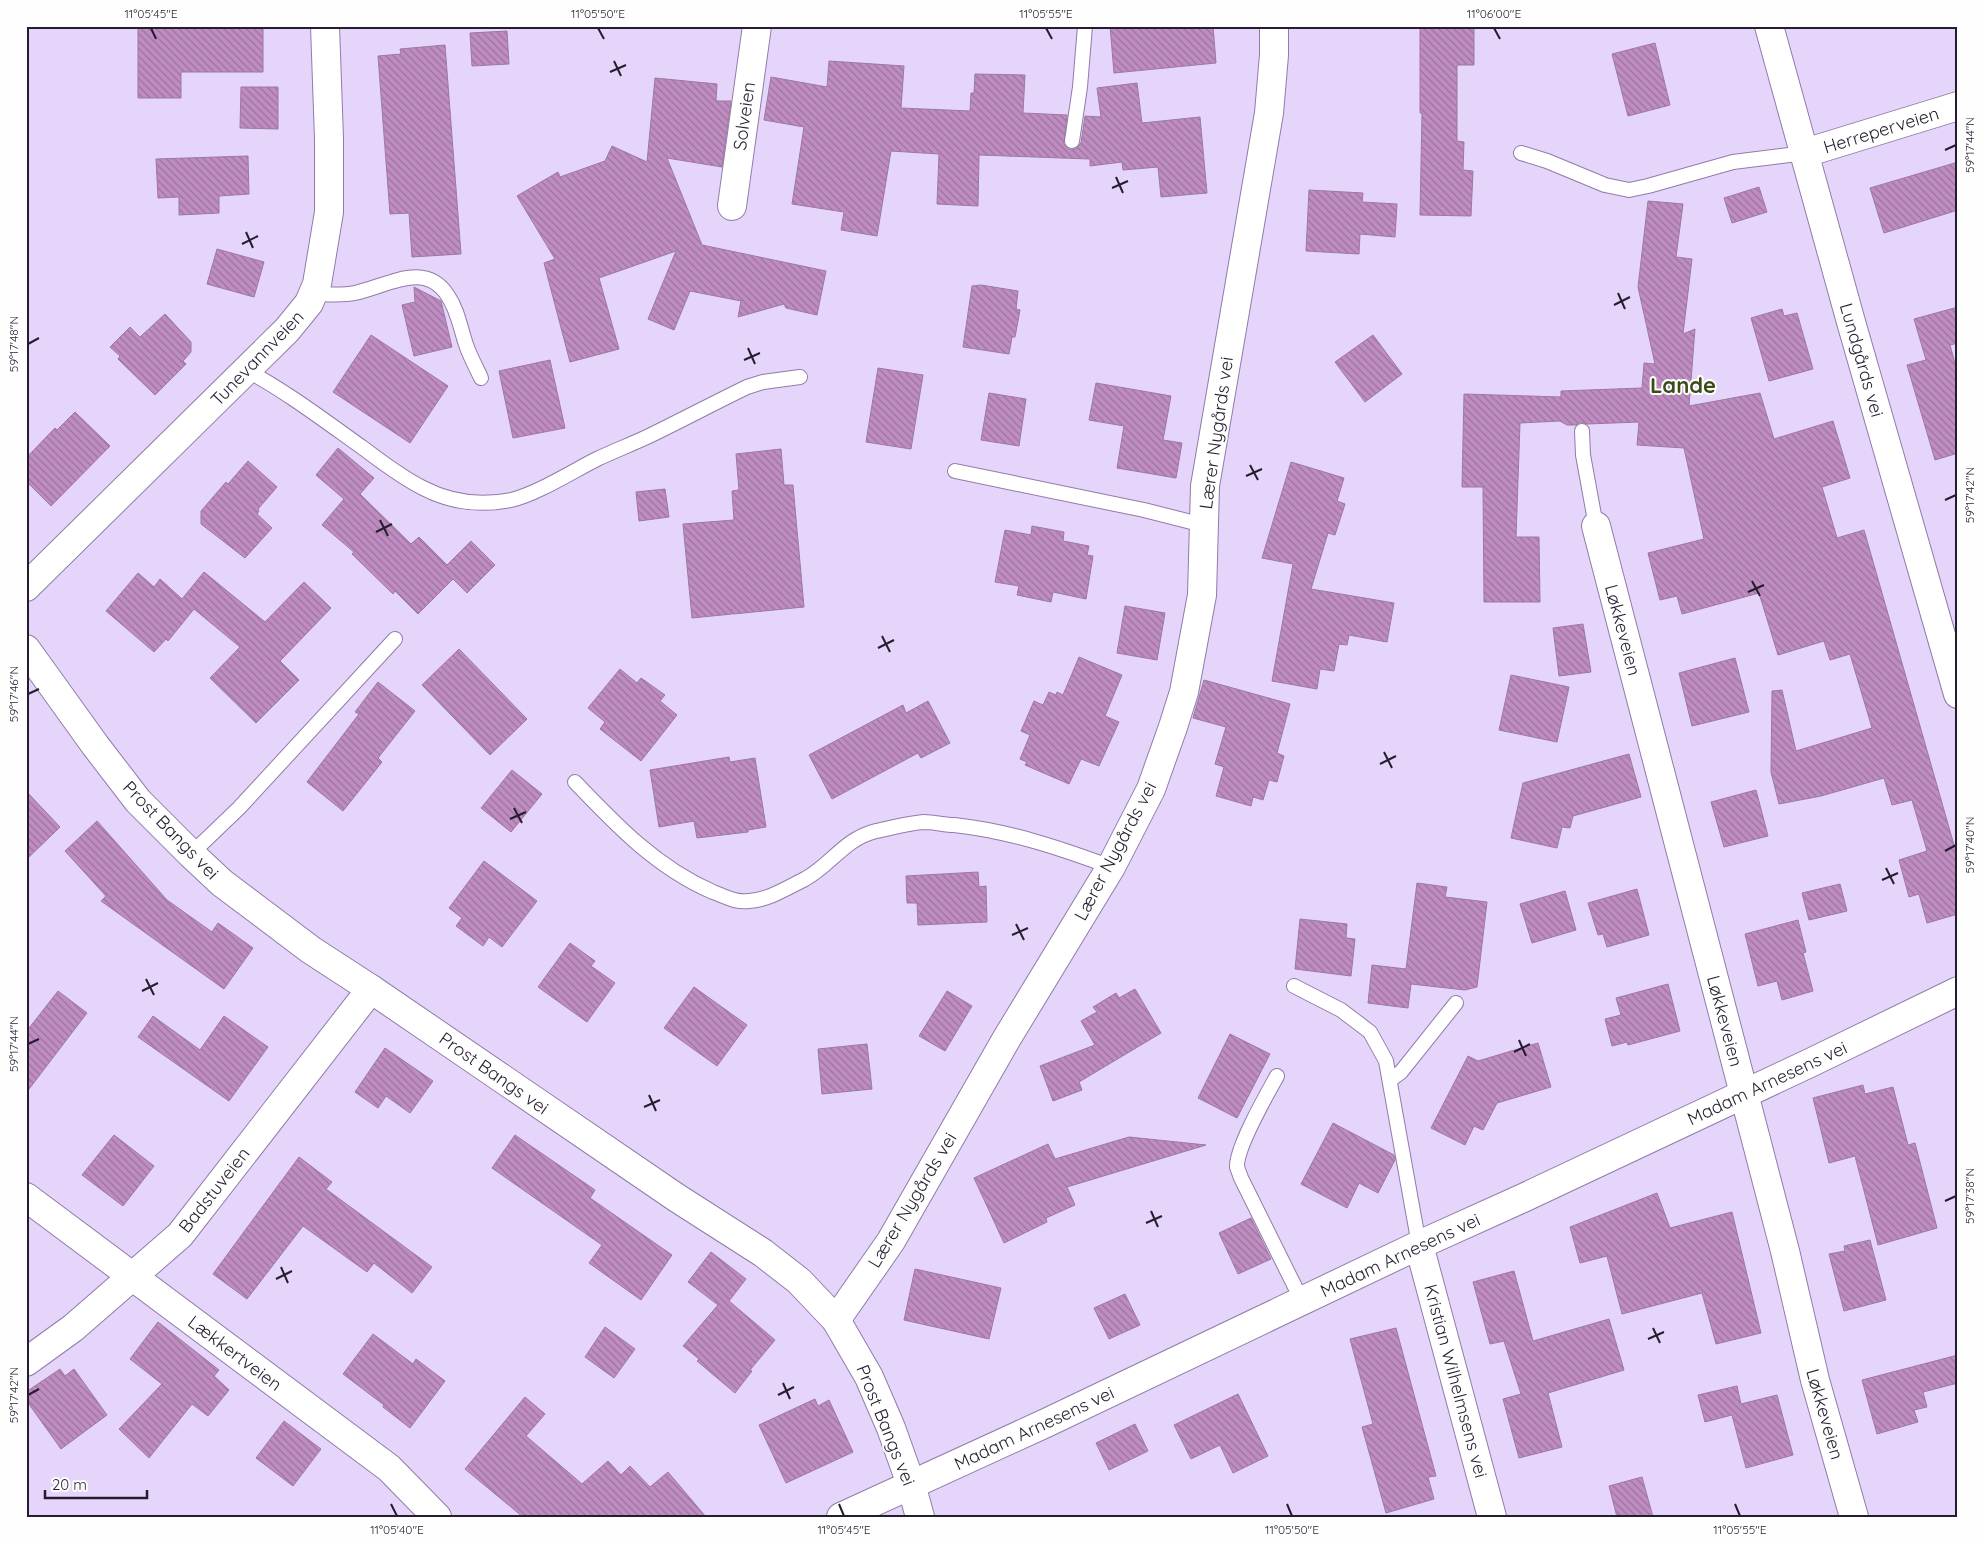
<svg xmlns="http://www.w3.org/2000/svg" width="1984" height="1543" font-family="Quicksand,sans-serif">
	<style>
		.building { fill: url(#building-back-hatch); stroke: #9d799e }
		.lines { fill: none; stroke-linecap: round; stroke-linejoin: round }
		.lane-casing { stroke: #907ca8; stroke-width: 16 }
		.street-casing { stroke: #907ca8; stroke-width: 30 }
		.secondary-casing { stroke: #907ca8; stroke-width: 30 }
		.lane { stroke: #fff; stroke-width: 14 }
		.street { stroke: #fff; stroke-width: 28 }
		.secondary { stroke: #fff; stroke-width: 28 }
		.ticks { fill: none; stroke: #251d2e; stroke-width: 2 }
		.labels { text-anchor: middle; dominant-baseline: central; stroke-width: 4; stroke-linejoin: round; paint-order: stroke }
		.street-label { font-size: 18px; fill: #251d2e; stroke: #fefefe }
		.district-label { font-size: 22px; font-weight: bold; fill: #3b4c16; stroke: #fefefe }
		.neatline { fill: none; stroke: #251d2e; stroke-width: 2 }
		.ticks-label { font-size: 12px; text-anchor: middle; fill: #251d2e }
	</style>
	<defs>
		<pattern id="building-back-hatch" width="6" height="6" patternUnits="userSpaceOnUse" patternTransform="scale(1.25)"><rect width="6" height="6" fill="#bf8dc1"/><path d="M-1 5l2 2M0 0l6 6M5-1l2 2" fill="none" stroke="#9b739d"/></pattern>
	</defs>
	<rect width="100%" height="100%" fill="#e5d5fb"/>
	<!-- building -->
	<g class="building">
		<polygon points="138,26 263,26 263,72 181,72 181,98 138,98"/>
		<polygon points="1110,26 1213,26 1216,63 1114,73"/>
		<polygon points="1420,26 1474,26 1474,65 1457,65 1457,141 1464,142 1463,170 1473,171 1471,216 1420,215 1422,113 1420,113"/>
		<polygon points="507,31 509,64 472,66 470,33"/>
		<polygon points="1655,43 1670,105 1628,116 1612,54"/>
		<polygon points="445,45 461,254 412,257 409,213 390,214 378,56 401,54 400,49"/>
		<polygon points="829,61 904,66 901,108 970,111 971,93 974,93 975,74 1025,75 1023,113 1067,115 1064,144 1067,148 1071,150 1076,149 1081,143 1085,116 1101,117 1097,88 1137,83 1142,123 1200,117 1207,193 1161,197 1158,167 1123,170 1122,162 1090,166 1090,159 979,155 978,206 937,204 939,154 891,151 877,236 841,230 844,212 792,204 804,127 764,120 771,77 827,87"/>
		<polygon points="655,78 717,84 716,101 731,101 722,167 667,158 702,245 826,271 817,315 786,308 784,304 738,317 741,301 690,291 674,330 648,319 676,251 599,278 619,349 570,362 544,263 555,259 517,196 558,172 560,177 605,161 612,146 647,162"/>
		<polygon points="241,87 278,87 278,129 240,128"/>
		<polygon points="248,156 249,194 219,196 219,213 179,215 179,197 158,198 156,159"/>
		<polygon points="1958,162 1958,210 1884,233 1870,188"/>
		<polygon points="1759,187 1767,212 1732,223 1724,198"/>
		<polygon points="1309,190 1363,193 1362,202 1397,204 1395,237 1360,234 1359,254 1306,251"/>
		<polygon points="1648,201 1683,204 1676,257 1692,259 1683,334 1695,329 1689,406 1760,393 1774,439 1833,421 1850,478 1822,487 1837,538 1864,530 1958,859 1958,914 1927,923 1919,894 1909,897 1899,860 1927,851 1912,800 1892,805 1884,778 1821,796 1779,804 1771,772 1772,691 1782,690 1796,751 1872,728 1850,654 1830,660 1824,641 1778,655 1759,593 1682,614 1677,596 1660,600 1648,553 1704,539 1684,448 1637,445 1639,422 1587,424 1581,422 1576,425 1567,425 1560,421 1520,423 1516,537 1539,537 1540,602 1484,602 1483,487 1462,487 1464,394 1561,397 1561,391 1642,388 1644,363 1655,364 1638,287"/>
		<polygon points="217,249 264,262 254,297 207,284"/>
		<polygon points="981,285 1018,291 1016,309 1020,310 1015,337 1012,337 1009,354 963,347 972,286"/>
		<polygon points="414,287 441,301 452,347 414,356 402,305 415,302"/>
		<polygon points="1958,307 1958,343 1950,345 1958,374 1958,453 1935,460 1907,365 1926,360 1914,319"/>
		<polygon points="1782,309 1784,316 1797,313 1813,369 1769,381 1751,318"/>
		<polygon points="165,314 191,342 191,352 183,361 186,364 155,395 118,359 120,356 110,347 130,327 140,337"/>
		<polygon points="371,335 448,386 410,443 333,392"/>
		<polygon points="1373,335 1402,374 1365,402 1335,362"/>
		<polygon points="550,360 565,428 513,438 499,371"/>
		<polygon points="878,368 923,375 911,449 866,442"/>
		<polygon points="1096,383 1171,396 1163,440 1182,443 1176,478 1117,468 1124,426 1089,420"/>
		<polygon points="989,393 1026,399 1019,446 981,440"/>
		<polygon points="75,412 110,446 51,506 26,481 26,458 55,428 57,430"/>
		<polygon points="338,448 374,478 360,494 411,544 419,537 447,565 471,541 495,565 467,593 453,579 418,614 395,591 393,594 352,554 354,552 322,525 344,499 316,475"/>
		<polygon points="781,449 784,485 793,485 804,607 733,614 731,609 732,614 692,618 683,524 734,520 732,491 739,490 736,454"/>
		<polygon points="248,461 277,487 258,509 259,511 257,514 272,528 245,558 201,524 201,511 226,482 228,484"/>
		<polygon points="1291,462 1344,478 1337,501 1345,504 1335,535 1328,533 1311,589 1394,603 1387,642 1349,635 1347,645 1339,644 1334,671 1320,669 1317,689 1272,681 1293,564 1262,558"/>
		<polygon points="665,489 669,517 639,521 636,492"/>
		<polygon points="1032,526 1064,532 1063,541 1089,546 1087,555 1093,556 1086,599 1053,592 1051,602 1017,595 1019,586 995,582 1005,530 1031,535"/>
		<polygon points="204,572 265,622 304,582 331,608 280,661 299,680 256,723 210,678 240,647 194,609 168,641 166,639 154,652 106,611 138,573 154,587 160,579 182,599"/>
		<polygon points="1125,606 1165,613 1157,660 1117,653"/>
		<polygon points="1583,624 1591,672 1559,676 1553,628"/>
		<polygon points="459,649 527,719 490,755 422,685"/>
		<polygon points="1079,657 1122,675 1105,716 1119,722 1099,766 1081,759 1069,784 1025,765 1027,762 1020,759 1030,735 1021,731 1034,701 1043,705 1049,692 1056,695 1057,692 1063,695"/>
		<polygon points="1735,658 1749,712 1692,726 1679,673"/>
		<polygon points="620,669 637,683 641,678 665,695 660,701 677,715 641,761 600,729 605,722 588,708"/>
		<polygon points="1511,675 1569,687 1557,742 1499,730"/>
		<polygon points="1204,680 1290,704 1277,753 1284,756 1277,782 1269,780 1263,800 1253,797 1251,806 1216,796 1224,767 1215,764 1226,727 1193,718"/>
		<polygon points="378,682 415,711 378,758 382,762 343,811 307,782 359,714 355,712"/>
		<polygon points="928,701 950,743 921,758 918,753 832,799 809,755 903,705 906,713"/>
		<polygon points="1629,754 1641,797 1573,816 1570,828 1562,827 1557,848 1511,838 1523,783"/>
		<polygon points="729,757 730,762 755,758 766,827 748,830 748,832 697,838 694,821 659,827 650,770"/>
		<polygon points="512,770 542,794 511,832 481,808"/>
		<polygon points="1756,790 1768,836 1724,847 1711,802"/>
		<polygon points="26,791 60,827 26,860"/>
		<polygon points="97,821 167,900 212,932 218,923 253,948 224,989 101,901 106,896 65,851"/>
		<polygon points="484,861 537,901 502,947 489,937 483,946 456,926 462,918 449,908"/>
		<polygon points="978,872 979,887 986,886 987,922 918,925 917,903 907,903 906,876"/>
		<polygon points="1417,883 1447,887 1445,897 1487,902 1477,987 1465,990 1411,984 1408,1008 1368,1003 1372,965 1406,969"/>
		<polygon points="1840,884 1847,911 1809,920 1802,893"/>
		<polygon points="1637,889 1649,935 1607,947 1603,934 1598,935 1588,903"/>
		<polygon points="1565,891 1576,930 1532,943 1520,904"/>
		<polygon points="1300,919 1347,924 1346,938 1355,939 1351,976 1295,969"/>
		<polygon points="1798,920 1806,952 1803,953 1813,991 1782,1000 1777,981 1758,986 1745,934"/>
		<polygon points="570,943 595,961 591,966 615,983 587,1022 538,987"/>
		<polygon points="1668,984 1680,1031 1628,1045 1627,1042 1612,1046 1605,1019 1621,1015 1616,998"/>
		<polygon points="694,987 747,1025 717,1066 664,1028"/>
		<polygon points="1135,989 1161,1033 1079,1082 1082,1090 1053,1101 1040,1066 1095,1045 1081,1021 1097,1012 1093,1007 1116,993 1119,998"/>
		<polygon points="58,991 87,1013 26,1093 26,1032"/>
		<polygon points="947,991 972,1006 945,1051 919,1036"/>
		<polygon points="153,1016 200,1050 224,1016 268,1047 229,1101 138,1037"/>
		<polygon points="1230,1034 1270,1054 1237,1118 1198,1098"/>
		<polygon points="1538,1043 1551,1087 1497,1103 1483,1130 1474,1126 1465,1145 1431,1128 1468,1056 1478,1061"/>
		<polygon points="867,1044 872,1089 822,1094 818,1049"/>
		<polygon points="385,1048 433,1081 410,1113 386,1096 378,1108 355,1092"/>
		<polygon points="1863,1085 1865,1094 1893,1087 1908,1145 1915,1143 1937,1228 1878,1245 1855,1156 1829,1163 1813,1098"/>
		<polygon points="1333,1123 1394,1155 1395,1160 1378,1193 1359,1183 1347,1208 1301,1184"/>
		<polygon points="114,1135 154,1166 123,1206 82,1175"/>
		<polygon points="515,1135 595,1190 590,1198 672,1255 641,1300 589,1263 602,1245 492,1168"/>
		<polygon points="1129,1137 1206,1145 1067,1187 1075,1205 1046,1218 1047,1222 1004,1243 974,1178 1048,1144 1055,1159"/>
		<polygon points="299,1157 332,1182 326,1189 432,1267 412,1293 374,1263 367,1272 303,1226 247,1299 213,1274"/>
		<polygon points="1657,1193 1670,1228 1732,1212 1761,1333 1716,1344 1702,1293 1622,1314 1607,1256 1580,1263 1570,1227"/>
		<polygon points="1251,1218 1271,1259 1238,1274 1219,1233"/>
		<polygon points="1870,1240 1886,1300 1844,1311 1829,1254 1845,1251 1844,1246"/>
		<polygon points="711,1252 746,1279 729,1301 775,1340 750,1370 752,1371 735,1393 697,1361 699,1359 683,1346 718,1305 688,1282"/>
		<polygon points="915,1269 1001,1288 989,1339 904,1320"/>
		<polygon points="1514,1271 1533,1341 1609,1319 1624,1370 1548,1393 1562,1447 1519,1458 1503,1399 1521,1394 1504,1341 1490,1344 1473,1282"/>
		<polygon points="1125,1294 1140,1325 1109,1339 1094,1308"/>
		<polygon points="158,1322 219,1370 214,1376 229,1390 208,1416 192,1404 149,1458 119,1429 162,1384 130,1359"/>
		<polygon points="605,1327 635,1349 614,1378 585,1357"/>
		<polygon points="1396,1328 1436,1476 1428,1477 1434,1499 1386,1513 1362,1427 1373,1424 1350,1339"/>
		<polygon points="373,1334 413,1364 416,1359 445,1381 410,1428 383,1407 384,1405 343,1374"/>
		<polygon points="1958,1355 1958,1383 1923,1392 1927,1407 1914,1410 1918,1422 1877,1434 1862,1380"/>
		<polygon points="60,1369 65,1376 74,1369 107,1415 61,1449 26,1400 26,1392"/>
		<polygon points="1737,1386 1741,1404 1777,1395 1793,1455 1746,1468 1732,1415 1705,1422 1698,1395"/>
		<polygon points="1238,1394 1268,1456 1233,1473 1220,1445 1191,1459 1174,1425"/>
		<polygon points="525,1397 545,1414 526,1436 582,1484 608,1461 621,1475 630,1466 650,1487 668,1472 706,1517 523,1517 465,1469"/>
		<polygon points="815,1399 818,1406 829,1400 853,1452 786,1483 759,1425"/>
		<polygon points="284,1421 321,1449 293,1486 256,1458"/>
		<polygon points="1135,1424 1148,1451 1109,1470 1096,1443"/>
		<polygon points="1642,1477 1653,1517 1617,1517 1609,1486"/>
	</g>
	<g class="lines">
		<defs>
			<g id="lane">
				<polyline points="1072,141 1080,87 1085,26"/>
				<polyline points="1521,153 1547,161 1605,185 1629,190 1648,186 1733,162 1805,153"/>
				<path d="M313,294C327,294 341,296 355,293C388,286 425,260 448,296C459,312 461,333 468,350C472,360 477,369 481,378"/>
				<path d="M246,370C287,392 325,421 363,448C382,462 401,477 423,488C450,502 481,506 511,500C535,495 573,471 597,459C614,451 632,444 649,436C682,420 714,403 747,387L763,382L800,377"/>
				<polyline points="1582,431 1583,455 1596,526"/>
				<polyline points="955,471 1144,510 1203,525"/>
				<path d="M575,782C616,825 657,868 713,892C724,896 736,903 749,901C768,900 787,888 805,879C831,865 844,839 876,831C891,828 909,823 924,822C934,822 945,825 954,825C1009,831 1060,848 1111,867"/>
				<polyline points="191,854 239,808 395,639"/>
				<polyline points="1294,986 1341,1010 1370,1032 1386,1061 1419,1245"/>
				<path d="M1277,1076C1267,1094 1236,1148 1237,1167C1238,1170 1240,1175 1241,1178L1302,1301"/>
				<polyline points="1390,1080 1401,1072 1456,1003"/>
			</g>
			<g id="street">
				<polyline points="1805,153 1958,106"/>
				<polyline points="732,206 757,26"/>
				<polyline points="1596,526 1785,1251 1815,1380 1854,1517"/>
				<polyline points="26,649 95,745 138,801 191,854 222,883 311,950 371,989 677,1198 763,1253 799,1281 836,1320 869,1377 891,1428 911,1484 920,1517"/>
				<polyline points="26,1197 389,1468 437,1517"/>
				<polyline points="1419,1245 1492,1517"/>
				<polyline points="836,1320 891,1241 1007,1038 1111,867 1151,789 1173,727 1184,692 1202,595 1205,486 1269,113 1274,55 1274,26"/>
				<polyline points="26,1362 73,1328 180,1235 371,989"/>
				<polyline points="841,1517 1046,1423 1419,1245 1521,1199 1812,1062 1958,991"/>
			</g>
			<g id="secondary">
				<polyline points="1769,26 1851,322 1958,694"/>
				<polyline points="26,587 287,330 309,303 317,284 329,212 329,139 325,26"/>
			</g>
		</defs>
		<!-- lane casing -->
		<use href="#lane" class="lane-casing"/>
		<!-- street casing -->
		<use href="#street" class="street-casing"/>
		<!-- secondary casing -->
		<use href="#secondary" class="secondary-casing"/>
		<!-- lane -->
		<use href="#lane" class="lane"/>
		<!-- street -->
		<use href="#street" class="street"/>
		<!-- secondary -->
		<use href="#secondary" class="secondary"/>
	</g>
	<!-- ticks -->
	<path class="ticks" d="M151,28L156,39M598,28L604,39M1046,28L1052,39M1494,28L1500,39M614,61L621,76M610,72L626,65M1945,150L1956,145M1116,177L1123,193M1112,188L1128,181M246,232L253,248M242,244L258,236M1618,293L1625,309M1614,305L1630,297M28,344L39,338M748,348L755,364M744,360L760,353M1250,465L1258,480M1246,476L1262,469M1945,500L1956,495M380,520L388,536M376,532L392,524M1752,581L1760,596M1748,592L1764,585M882,636L890,652M878,648L894,640M28,694L39,689M1384,752L1392,768M1380,764L1396,756M514,808L522,823M510,819L526,812M1945,851L1956,845M1886,868L1894,884M1882,880L1898,873M1016,924L1024,940M1012,935L1028,928M146,979L154,995M142,991L158,983M1519,1040L1526,1056M28,1044L39,1039M1514,1052L1530,1044M649,1095L656,1111M644,1107L660,1100M1945,1201L1956,1196M1151,1211L1158,1227M1146,1223L1162,1216M281,1267L288,1283M276,1279L292,1271M1653,1328L1660,1343M1648,1339L1664,1332M783,1383L790,1399M28,1395L39,1389M778,1395L794,1387M391,1504L397,1516M839,1504L844,1516M1287,1504L1292,1516M1735,1504L1740,1516"/>
	<g class="labels">
		<!-- street labels -->
		<g class="street-label">
			<text transform="translate(744 116) rotate(-82)">Solveien</text>
			<text transform="translate(1881 130) rotate(-17)">Herreperveien</text>
			<text transform="translate(257 358) rotate(-46)">Tunevannveien</text>
			<text transform="translate(1862 360) rotate(74)">Lundgårds vei</text>
			<text transform="translate(1216 433) rotate(-82)">Lærer Nygårds vei</text>
			<text transform="translate(1623 630) rotate(75)">Løkkeveien</text>
			<text transform="translate(171 830) rotate(46)">Prost Bangs vei</text>
			<text transform="translate(1115 851) rotate(-62)">Lærer Nygårds vei</text>
			<text transform="translate(1725 1021) rotate(75)">Løkkeveien</text>
			<text transform="translate(494 1073) rotate(35)">Prost Bangs vei</text>
			<text transform="translate(1767 1083) rotate(-25)">Madam Arnesens vei</text>
			<text transform="translate(214 1190) rotate(-52)">Badstuveien</text>
			<text transform="translate(912 1200) rotate(-59)">Lærer Nygårds vei</text>
			<text transform="translate(1400 1255) rotate(-25)">Madam Arnesens vei</text>
			<text transform="translate(235 1353) rotate(37)">Lækkertveien</text>
			<text transform="translate(1456 1381) rotate(75)">Kristian Wilhelmsens vei</text>
			<text transform="translate(1825 1414) rotate(74)">Løkkeveien</text>
			<text transform="translate(886 1425) rotate(68)">Prost Bangs vei</text>
			<text transform="translate(1034 1428) rotate(-25)">Madam Arnesens vei</text>
		</g>
		<!-- district labels -->
		<g class="district-label">
			<text x="1683" y="385">Lande</text>
		</g>
	</g>
	<!-- border -->
	<rect width="1984" height="1543" fill="none" stroke="#fefefe" stroke-width="55"/>
	<!-- scale -->
	<path d="M45 1490v8h102v-8" fill="none" stroke="#251d2e" stroke-width="2.5"/>
	<text x="52" y="1490" font-size="15" fill="#251d2e" stroke="#fefefe" stroke-width="4" paint-order="stroke">20 m</text>
	<rect x="28" y="28" width="1928" height="1488" class="neatline"/>
	<g class="ticks-label">
		<text x="151" y="18">11°05'45"E</text>
		<text x="598" y="18">11°05'50"E</text>
		<text x="1046" y="18">11°05'55"E</text>
		<text x="1494" y="18">11°06'00"E</text>
		<text transform="translate(1970 145) rotate(-90)" y="4">59°17'44"N</text>
		<text transform="translate(14 344) rotate(-90)" y="4">59°17'48"N</text>
		<text transform="translate(1970 495) rotate(-90)" y="4">59°17'42"N</text>
		<text transform="translate(14 694) rotate(-90)" y="4">59°17'46"N</text>
		<text transform="translate(1970 845) rotate(-90)" y="4">59°17'40"N</text>
		<text transform="translate(14 1044) rotate(-90)" y="4">59°17'44"N</text>
		<text transform="translate(1970 1196) rotate(-90)" y="4">59°17'38"N</text>
		<text transform="translate(14 1395) rotate(-90)" y="4">59°17'42"N</text>
		<text x="397" y="1534">11°05'40"E</text>
		<text x="844" y="1534">11°05'45"E</text>
		<text x="1292" y="1534">11°05'50"E</text>
		<text x="1740" y="1534">11°05'55"E</text>
	</g>
</svg>
